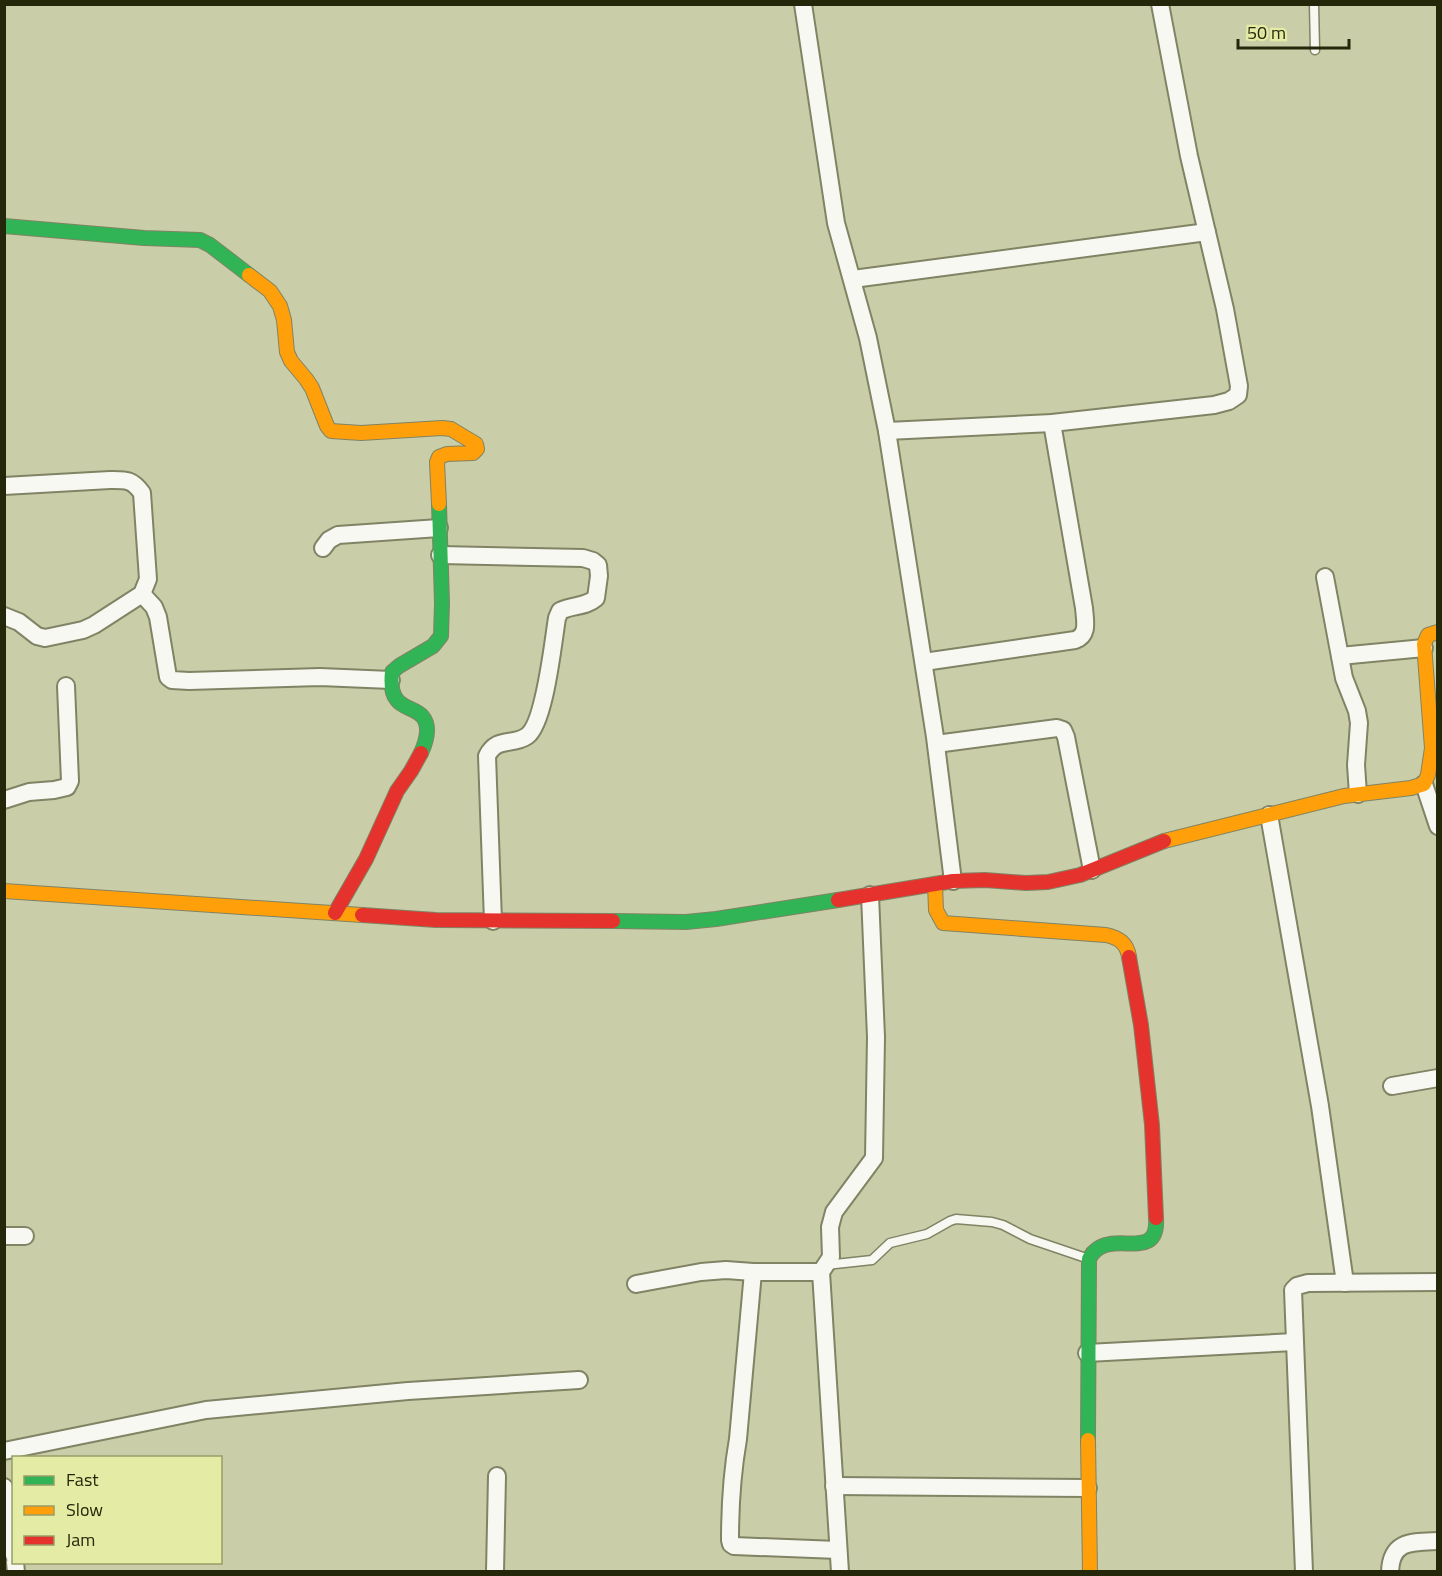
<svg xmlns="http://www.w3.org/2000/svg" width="1442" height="1576" font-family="'Titillium Web',sans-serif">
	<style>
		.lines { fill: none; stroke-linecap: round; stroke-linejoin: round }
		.lane-casing { stroke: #808364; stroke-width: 11 }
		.street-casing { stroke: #808364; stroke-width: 20 }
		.fast-casing { stroke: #808364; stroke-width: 16 }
		.slow-casing { stroke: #808364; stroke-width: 16 }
		.jam-casing { stroke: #808364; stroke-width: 16 }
		.lane { stroke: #f7f8f2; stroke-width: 8 }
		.street { stroke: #f7f8f2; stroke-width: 16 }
		.fast { stroke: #30b455; stroke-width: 14 }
		.slow { stroke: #ff9f0a; stroke-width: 14 }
		.jam { stroke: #e5322d; stroke-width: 14 }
	</style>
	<rect width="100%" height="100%" fill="#c9cea8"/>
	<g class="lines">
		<defs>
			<g id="lane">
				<polyline points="1314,4 1315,50"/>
				<polyline points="826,1265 872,1260 890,1243 927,1234 950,1221 956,1219 992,1222 1003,1225 1030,1239 1089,1259"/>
			</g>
			<g id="street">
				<polyline points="803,4 836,223 868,338 887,431 935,737 953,881"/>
				<polyline points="853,279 1207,232"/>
				<polyline points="887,431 1052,423 1214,405 1229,401 1238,395 1239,386 1225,309 1189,156 1160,4"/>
				<path d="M4,486L110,480C126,480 132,479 142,493L148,579L142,594L94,625L83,630L45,638L37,636L19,622L4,616"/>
				<polyline points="323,548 329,540 338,535 439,528"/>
				<path d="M440,555L583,558L593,561L598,565L599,576L596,598C584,608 574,604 560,611L557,618C553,642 545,723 527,736C513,746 497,736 487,756L493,921"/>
				<polyline points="1325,577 1344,678 1357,711 1359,723 1356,765 1358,794"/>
				<polyline points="142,594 154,607 158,617 168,677 172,680 189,681 320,677 391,680"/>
				<polyline points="1340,656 1424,648"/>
				<path d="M924,662L1075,640C1089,635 1085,621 1084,608L1052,423"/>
				<polyline points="936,744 1057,728 1063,730 1066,737 1092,870"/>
				<polyline points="1424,784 1438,826"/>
				<polyline points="4,800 29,792 54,790 67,787 70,781 66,686"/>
				<polyline points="1269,815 1320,1106 1345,1283"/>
				<polyline points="1392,1086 1438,1078"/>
				<polyline points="4,1236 25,1236"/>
				<path d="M753,1272L738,1439C732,1473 730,1506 730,1540L731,1544L734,1546L838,1550"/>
				<polyline points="636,1284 701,1272 726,1270 753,1272 821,1272"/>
				<polyline points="1087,1353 1294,1342"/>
				<polyline points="4,1451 206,1410 408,1391 579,1380"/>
				<polyline points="834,1486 1088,1488"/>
				<polyline points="4,1487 14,1555"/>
				<polyline points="15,1562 16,1572"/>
				<polyline points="495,1572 497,1476"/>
				<polyline points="840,1572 821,1272 831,1257 830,1227 834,1212 874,1158 876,1037 870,895"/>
				<polyline points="1304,1572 1293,1290 1297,1286 1308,1283 1438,1282"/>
				<path d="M1390,1572C1391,1540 1412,1542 1438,1541"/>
			</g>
			<g id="fast">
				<polyline points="4,226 144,238 200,240 210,245 249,275"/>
				<path d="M421,753C426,742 431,726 422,716C416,709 403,708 397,700C391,693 391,681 392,672L399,666L433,646L441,636L442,603L439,504"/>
				<polyline points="613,921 686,922 716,919 838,900"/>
				<path d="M1088,1440L1089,1259C1091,1256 1092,1253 1095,1251C1115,1231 1159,1262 1156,1218"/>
			</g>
			<g id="slow">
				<polyline points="249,275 270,291 280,306 284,320 287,352 291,361 306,379 312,388 327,426 331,431 361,433 442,428 451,429 476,444 477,449 473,453 447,454 439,457 437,462 439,504"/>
				<polyline points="1164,841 1344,796 1411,788 1424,784 1428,775 1432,748 1424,644 1428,635 1438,632"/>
				<path d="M935,884L936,910L943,923L1106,935C1119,938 1127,943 1129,957"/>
				<polyline points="4,891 362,915"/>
				<polyline points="1088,1440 1090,1572"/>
			</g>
			<g id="jam">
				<polyline points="838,900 953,881 985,880 1026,883 1048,882 1080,875 1164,841"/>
				<polyline points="335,913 366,859 397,791 411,771 421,753"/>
				<polyline points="362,915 436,920 613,921"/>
				<polyline points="1129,957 1141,1025 1152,1125 1156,1218"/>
			</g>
		</defs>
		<!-- lane casing -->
		<use href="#lane" class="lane-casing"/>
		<!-- street casing -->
		<use href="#street" class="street-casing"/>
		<!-- fast casing -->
		<use href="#fast" class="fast-casing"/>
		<!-- slow casing -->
		<use href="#slow" class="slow-casing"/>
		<!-- jam casing -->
		<use href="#jam" class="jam-casing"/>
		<!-- lane -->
		<use href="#lane" class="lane"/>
		<!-- street -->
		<use href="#street" class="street"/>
		<!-- fast -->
		<use href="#fast" class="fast"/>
		<!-- slow -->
		<use href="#slow" class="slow"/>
		<!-- jam -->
		<use href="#jam" class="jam"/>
	</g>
	<!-- border -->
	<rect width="1442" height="1576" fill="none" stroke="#25270b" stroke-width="12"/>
	<!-- legend -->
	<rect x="12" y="1456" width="210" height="108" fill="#e4eba4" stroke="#989d67" stroke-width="1.5"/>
	<rect x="24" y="1476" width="30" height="9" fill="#30b455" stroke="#989d67" stroke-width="1.5"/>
	<text x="66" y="1486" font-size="18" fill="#25270b">Fast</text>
	<rect x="24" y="1506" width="30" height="9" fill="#ff9f0a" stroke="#989d67" stroke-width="1.5"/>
	<text x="66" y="1516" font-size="18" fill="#25270b">Slow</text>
	<rect x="24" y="1536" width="30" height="9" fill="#e5322d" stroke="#989d67" stroke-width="1.5"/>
	<text x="66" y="1546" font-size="18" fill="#25270b">Jam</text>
	<!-- scale -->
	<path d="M1238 39v9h111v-9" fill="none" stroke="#25270b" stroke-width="3"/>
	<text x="1247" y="39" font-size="18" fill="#25270b" stroke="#e4eba4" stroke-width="4.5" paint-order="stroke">50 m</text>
</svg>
